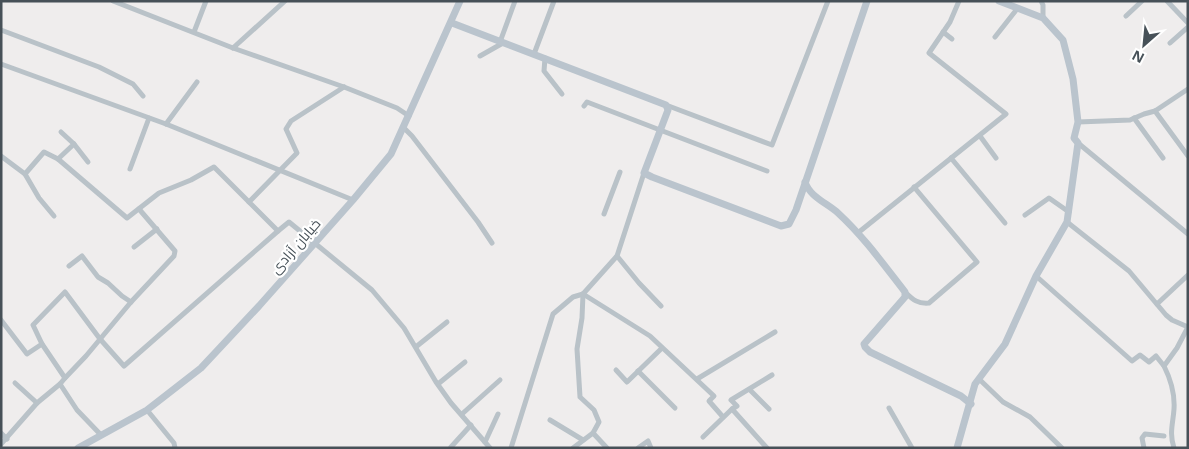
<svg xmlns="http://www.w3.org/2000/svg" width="1189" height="449" font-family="'Open Sans',Cairo,sans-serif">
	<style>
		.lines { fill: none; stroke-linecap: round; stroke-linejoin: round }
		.street { stroke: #b9c2c8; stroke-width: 5 }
		.secondary { stroke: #bac4cd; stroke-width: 7 }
		.labels { text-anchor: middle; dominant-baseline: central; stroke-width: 4.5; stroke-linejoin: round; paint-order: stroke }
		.street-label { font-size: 14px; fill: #475158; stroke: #fff }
	</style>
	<rect width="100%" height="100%" fill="#efeded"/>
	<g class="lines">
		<!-- street -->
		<g class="street">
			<polyline points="113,1 233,48 344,87 397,108 409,116"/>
			<polyline points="1041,1 1043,5 1043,18"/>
			<polyline points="1167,1 1188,23"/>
			<polyline points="1126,16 1142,1"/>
			<polyline points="1,30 99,67 133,84 143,96"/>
			<polyline points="194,32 206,1"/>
			<polyline points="943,32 952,39"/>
			<polyline points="995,37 1017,9"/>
			<polyline points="500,42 515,1"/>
			<polyline points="1170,43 1188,27"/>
			<polyline points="233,48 285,1"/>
			<polyline points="534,54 554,1"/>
			<polyline points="480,56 503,43"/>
			<polyline points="545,58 544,71 562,94"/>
			<polyline points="1,64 166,124 353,200"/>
			<polyline points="344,87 291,121 286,129 297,153 249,202 278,231 289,222 372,290 404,328 436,382 451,403 490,448"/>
			<polyline points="666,105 772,145 828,1"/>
			<polyline points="584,106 587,102 767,171"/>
			<polyline points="1155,111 1188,156"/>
			<polyline points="1134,118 1163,158"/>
			<polyline points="1078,122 1130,120 1144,114 1155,111 1188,89"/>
			<polyline points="166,124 197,82"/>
			<polyline points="404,128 412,136 478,222 492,243"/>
			<polyline points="980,136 996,158"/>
			<polyline points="1078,143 1188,234"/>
			<polyline points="74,144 88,162"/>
			<polyline points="1,156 25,174 44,152 58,159 127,218 159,193 191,180 214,167 249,202"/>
			<polyline points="951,158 1005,223"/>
			<polyline points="58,159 74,144 61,132"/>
			<polyline points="130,169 149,118"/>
			<polyline points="25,174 39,198 54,216"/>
			<polyline points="604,214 620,172"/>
			<polyline points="1025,215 1049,198 1069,212"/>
			<polyline points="1067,222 1129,271 1166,315 1172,320 1188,327"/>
			<polyline points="859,232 1006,114 929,53 950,22 959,1"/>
			<polyline points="134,247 157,229"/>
			<polyline points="617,256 639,283 661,306"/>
			<polyline points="69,266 82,256 98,277 108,283 122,296 131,302"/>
			<polyline points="1036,276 1132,361 1140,355 1149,362 1156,356 1164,366"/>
			<path d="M905,292C913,300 918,304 929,303L977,262L914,187"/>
			<polyline points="583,294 650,336 714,396 709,401 723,417"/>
			<polyline points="583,294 582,318 577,349 580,397 594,410 599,422 593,433 607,448"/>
			<polyline points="1157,304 1188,275"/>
			<polyline points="1,320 27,354 42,344 33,325 65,292 100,339 124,366 278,231"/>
			<polyline points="42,344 65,378 86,356 131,302 174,256 175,251 139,209"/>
			<polyline points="417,346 447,322"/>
			<polyline points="616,370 627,382 662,348"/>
			<polyline points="638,371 675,408"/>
			<polyline points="65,378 60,384 77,410 101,435"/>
			<polyline points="697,379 775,332"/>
			<polyline points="979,379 1003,402 1030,417 1062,448"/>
			<polyline points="15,383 37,403 60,384"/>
			<polyline points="438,384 465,362"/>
			<polyline points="750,390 769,409"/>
			<polyline points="889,408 912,448"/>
			<polyline points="732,409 767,448"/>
			<polyline points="147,410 174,443 175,448"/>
			<polyline points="462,414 500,380"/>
			<polyline points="550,420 583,440"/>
			<polyline points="1,433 7,439"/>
			<polyline points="703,437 732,409 737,406 731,400 772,375"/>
			<polyline points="485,442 498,414"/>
			<polyline points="1,444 37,403"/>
			<polyline points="451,447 471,425"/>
			<polyline points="511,448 553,314 573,297 583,294 617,256 644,173"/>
			<polyline points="573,448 593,433"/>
			<polyline points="638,448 648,441 651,448"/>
			<polyline points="1144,448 1142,438 1145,434 1164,436"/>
			<path d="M1174,448C1169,433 1173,424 1174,409C1175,394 1171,380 1164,366L1177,348L1188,327"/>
		</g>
		<!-- secondary -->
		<g class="secondary">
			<polyline points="452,23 666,105 668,110 644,173 652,177 781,226 789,224 796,210 867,1"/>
			<path d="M805,182C810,197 827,203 838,213C864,237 884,265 905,292V297L864,344L865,347L870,352L961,396L971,404"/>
			<polyline points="78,448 147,410 201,368 259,306 353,200 391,154 460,1"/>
			<polyline points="957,448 975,384 1005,344 1036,276 1067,222 1078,143 1074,138 1078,122 1073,79 1063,40 1043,18 999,1"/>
		</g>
	</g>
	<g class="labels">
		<!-- street labels -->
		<g class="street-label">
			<text transform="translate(295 246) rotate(-49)">خیابان آزادی</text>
		</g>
	</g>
	<!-- border -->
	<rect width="1189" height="449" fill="none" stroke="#475158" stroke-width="5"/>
	<!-- north arrow -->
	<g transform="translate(1144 45) rotate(207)" stroke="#ffffff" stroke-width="4" paint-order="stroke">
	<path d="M0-4L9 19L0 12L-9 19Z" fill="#475158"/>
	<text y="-8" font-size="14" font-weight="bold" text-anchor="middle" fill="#475158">N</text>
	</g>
</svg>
